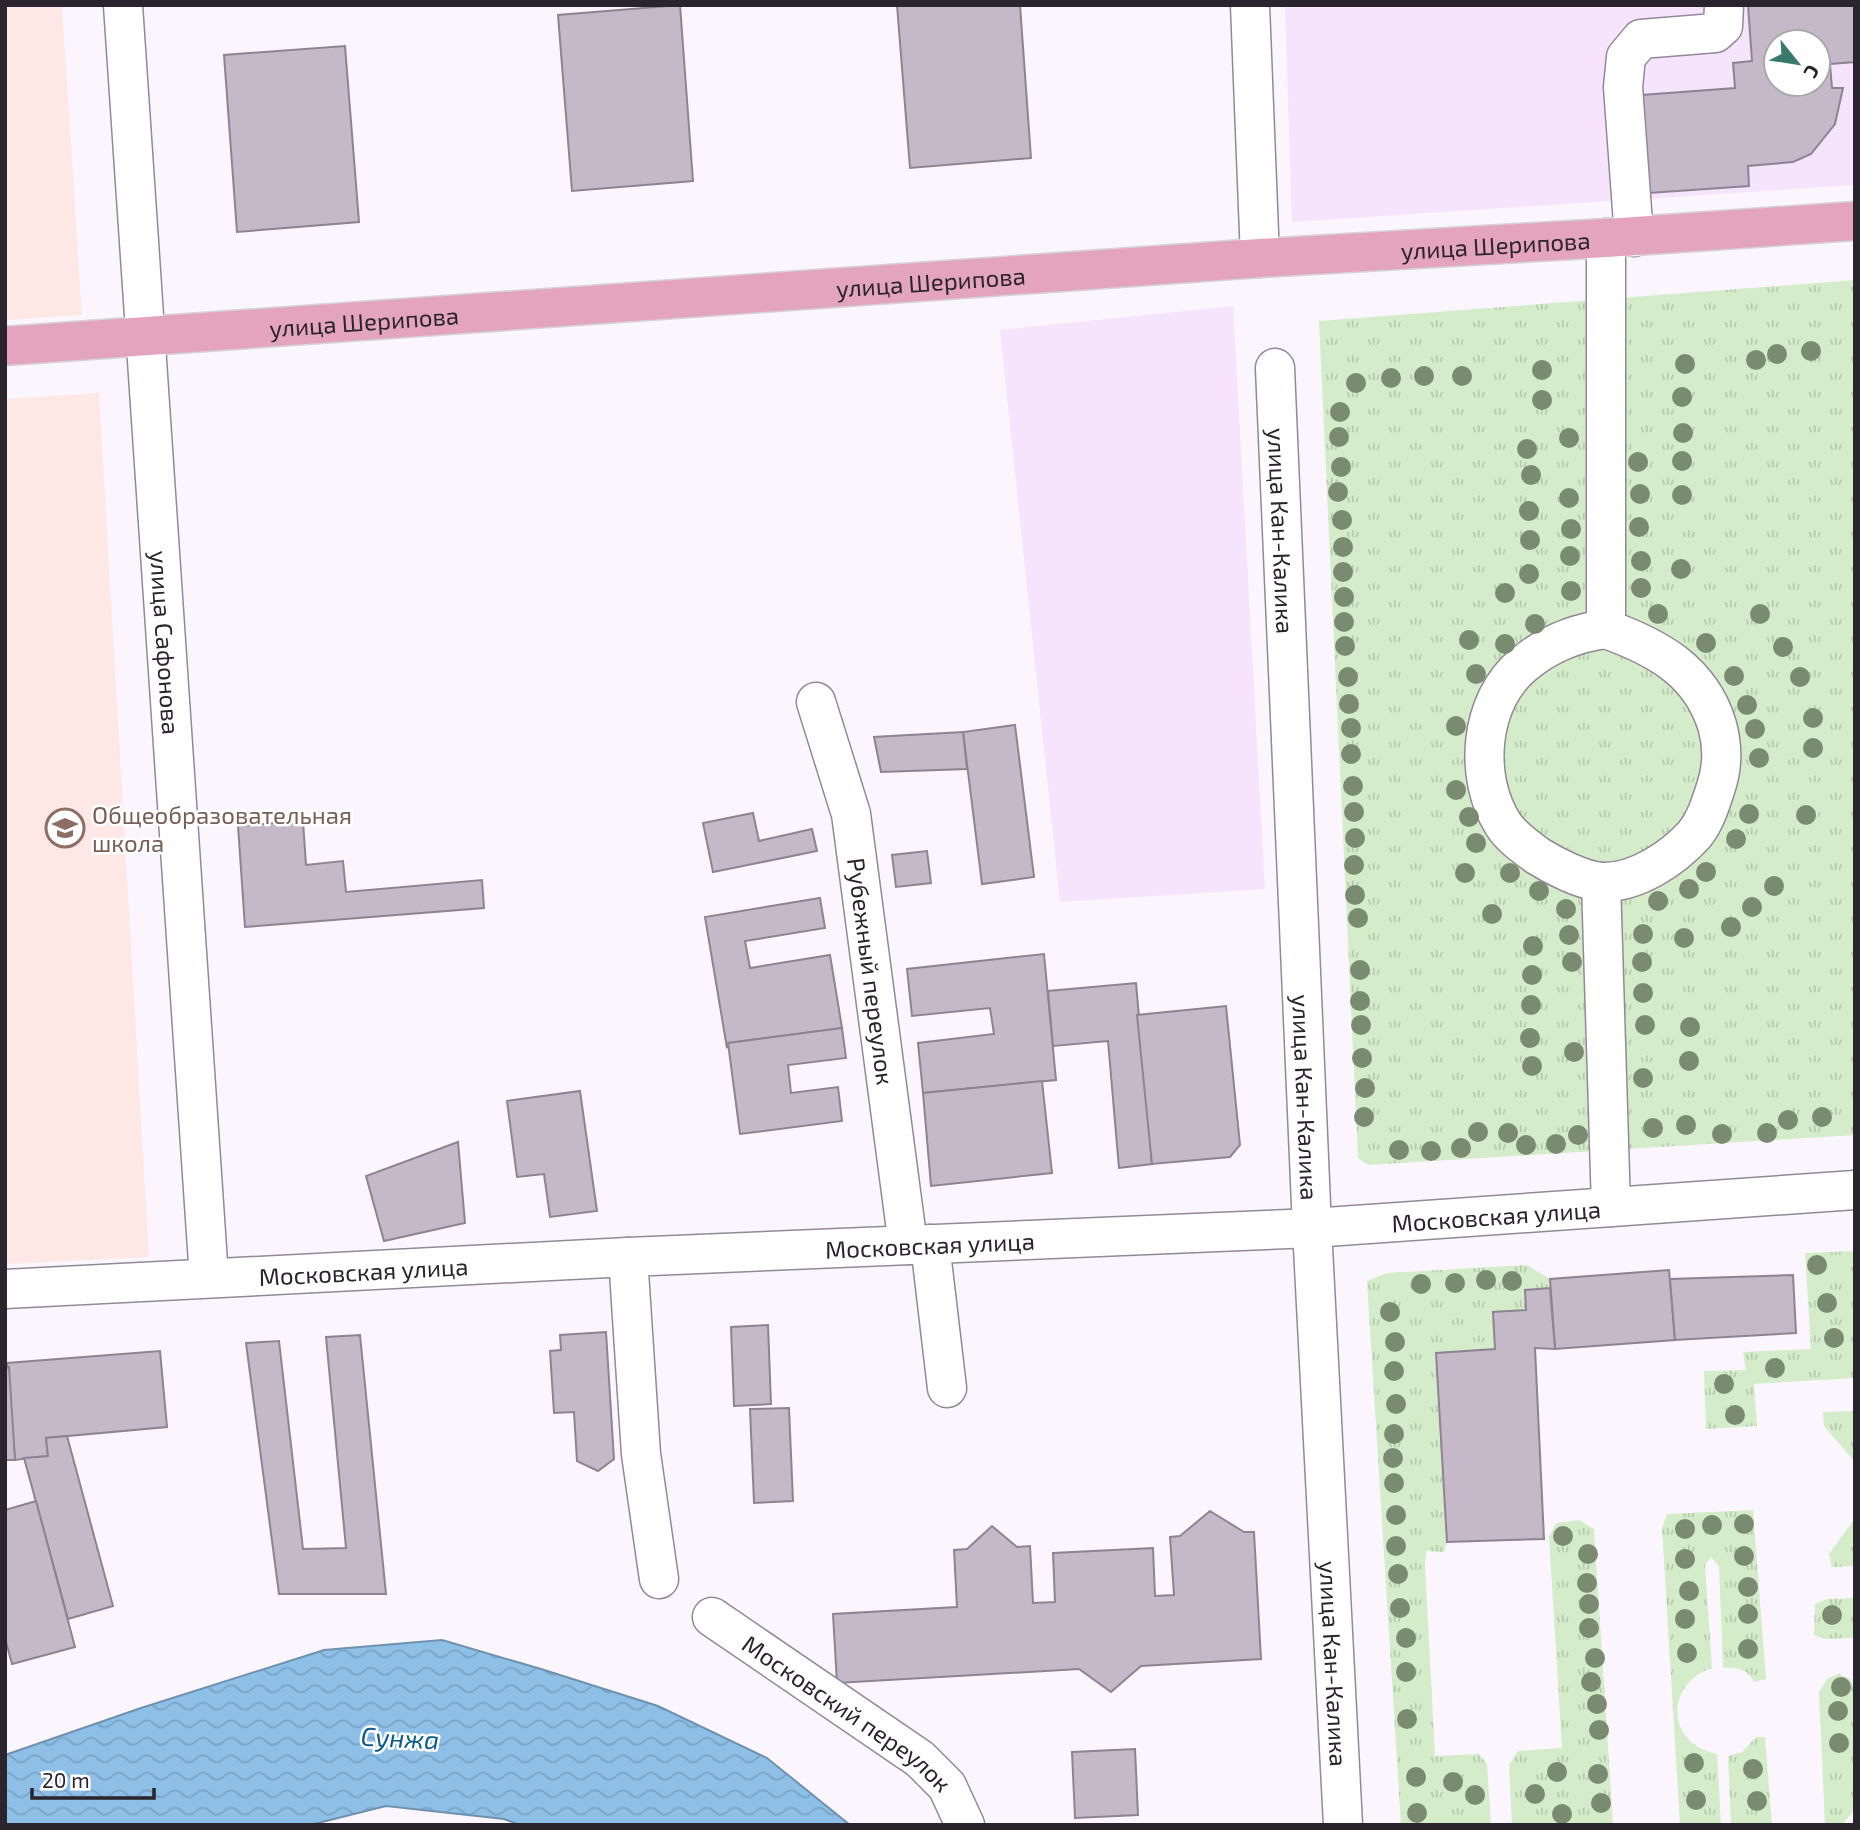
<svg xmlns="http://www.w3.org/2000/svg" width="1860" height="1830" font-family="'Exo 2',sans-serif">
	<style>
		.built { fill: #f5e4fc; fill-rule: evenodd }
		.education { fill: #fee8e5 }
		.grass { fill: url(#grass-tufts) }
		.water { fill: url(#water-waves); stroke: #6f91af; stroke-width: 2 }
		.building { fill: #c4b8c9; stroke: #8e8393; stroke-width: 2; fill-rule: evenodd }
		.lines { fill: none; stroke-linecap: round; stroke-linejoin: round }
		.minor-casing { stroke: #948898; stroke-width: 41 }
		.major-casing { stroke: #d4d3d5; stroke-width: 41 }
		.minor { stroke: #fff; stroke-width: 38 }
		.major { stroke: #e5a4be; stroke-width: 38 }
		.tree { fill: #7b8b72 }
		.labels { text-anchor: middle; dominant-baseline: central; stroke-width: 5; stroke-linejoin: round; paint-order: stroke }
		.street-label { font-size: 24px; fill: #2a252c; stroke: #fff }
		.education-label { font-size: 24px; fill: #785e54; stroke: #fff; text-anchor: start }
		.water-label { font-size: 26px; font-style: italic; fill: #095b8e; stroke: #fff }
	</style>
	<defs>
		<pattern id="grass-tufts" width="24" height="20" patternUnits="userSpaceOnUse" patternTransform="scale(1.75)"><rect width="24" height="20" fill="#d4ecca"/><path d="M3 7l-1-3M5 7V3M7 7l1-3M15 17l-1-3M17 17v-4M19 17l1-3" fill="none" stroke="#b6caae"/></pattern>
		<pattern id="water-waves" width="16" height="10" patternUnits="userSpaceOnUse" patternTransform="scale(1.75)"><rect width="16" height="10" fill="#8dbfe7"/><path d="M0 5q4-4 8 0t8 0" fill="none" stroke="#7aa4c6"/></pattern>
	</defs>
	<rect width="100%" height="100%" fill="#fbf6fd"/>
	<!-- built -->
	<g class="built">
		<path d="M1285,5H1855V185L1292,222ZM1776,42H1818V84H1776Z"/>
		<polygon points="1233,306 1265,889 1060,902 1000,330"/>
	</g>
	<!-- education -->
	<g class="education">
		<polygon points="5,5 62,5 82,315 5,320"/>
		<polygon points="99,393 149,1257 5,1264 5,399"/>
	</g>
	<!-- grass -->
	<g class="grass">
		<polygon points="1855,280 1855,1135 1368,1165 1358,1158 1319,321"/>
		<polygon points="1855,1251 1855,1378 1754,1384 1757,1426 1706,1429 1704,1371 1746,1370 1743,1352 1811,1349 1805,1253"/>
		<polygon points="1527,1265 1550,1279 1550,1288 1525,1290 1526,1310 1493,1312 1495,1349 1436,1353 1447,1542 1444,1552 1426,1551 1425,1565 1435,1756 1479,1754 1487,1764 1491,1825 1401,1825 1367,1281 1387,1273"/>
		<polygon points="1855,1411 1855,1462 1824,1426 1823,1412"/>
		<path d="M1753,1510L1766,1679L1754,1682C1748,1669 1736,1667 1723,1668L1719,1566L1711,1557L1705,1565L1712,1668C1664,1684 1666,1744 1717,1754L1721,1825H1680L1662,1528L1667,1514Z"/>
		<polygon points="1855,1518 1855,1566 1832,1567 1829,1554"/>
		<polygon points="1579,1520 1594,1529 1613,1825 1512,1825 1509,1765 1518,1751 1562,1748 1549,1537 1556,1523"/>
		<polygon points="1855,1598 1855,1638 1824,1639 1814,1635 1815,1604 1827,1599"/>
		<polygon points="1839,1674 1850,1679 1855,1688 1855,1809 1842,1825 1825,1825 1819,1692 1828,1678"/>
		<polygon points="1756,1737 1765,1737 1772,1825 1731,1825 1728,1756 1742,1752"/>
	</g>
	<!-- water -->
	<polygon class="water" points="442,1640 541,1669 658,1706 767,1758 850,1825 520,1825 504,1819 386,1806 310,1825 5,1825 5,1755 141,1708 324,1650"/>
	<!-- building -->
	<g class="building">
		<polygon points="680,5 693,181 572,191 558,15"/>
		<polygon points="897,5 1020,5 1031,158 910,168"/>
		<path d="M1748,5H1855V62L1830,64L1832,88H1843L1835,124L1811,154L1793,162L1748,166L1749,186L1649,193L1642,95L1735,88L1733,63L1752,61ZM1776,42H1818V84H1776Z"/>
		<polygon points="345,46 359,222 237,232 224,55"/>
		<polygon points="1015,725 1034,877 982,884 963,732"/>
		<polygon points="963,732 967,769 881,772 874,737"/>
		<polygon points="753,813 759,841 812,829 817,851 713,872 703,823"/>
		<polygon points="303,821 306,865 343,861 346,892 482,880 484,908 245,927 238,826"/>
		<polygon points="927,851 931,883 896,887 892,855"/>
		<polygon points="820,898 825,928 745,941 750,968 830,955 842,1028 728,1043 727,1048 705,917"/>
		<polygon points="1044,954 1056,1080 923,1093 918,1043 994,1034 990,1008 912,1016 907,969"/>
		<polygon points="1136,983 1152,1164 1119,1168 1108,1041 1053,1046 1048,991"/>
		<polygon points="1226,1006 1240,1145 1230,1157 1152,1164 1137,1015"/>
		<polygon points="842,1028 846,1058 788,1065 791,1093 838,1087 842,1121 740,1134 728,1043"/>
		<polygon points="1042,1081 1052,1173 931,1186 923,1093"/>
		<polygon points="580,1091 597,1211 550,1217 544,1174 517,1177 507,1101"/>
		<polygon points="458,1142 465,1223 384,1241 366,1176"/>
		<polygon points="1669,1270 1675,1340 1555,1349 1550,1279"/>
		<polygon points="1793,1275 1796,1333 1675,1340 1670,1279"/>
		<polygon points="1550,1288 1555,1349 1535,1348 1544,1539 1447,1542 1436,1353 1495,1349 1493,1312 1526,1310 1525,1290"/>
		<polygon points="768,1325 771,1404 734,1406 731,1327"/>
		<polygon points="606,1332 614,1459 598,1471 577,1461 574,1412 554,1413 550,1351 561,1350 560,1335"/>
		<polygon points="360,1335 386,1594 279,1594 246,1343 279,1341 303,1549 346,1548 326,1337"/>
		<polygon points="160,1351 167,1427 46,1438 48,1456 15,1460 7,1363"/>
		<polygon points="9,1367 15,1460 5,1460 5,1368"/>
		<polygon points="789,1408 793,1501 754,1503 750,1409"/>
		<polygon points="67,1436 113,1606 68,1619 24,1458 48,1456 46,1438"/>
		<polygon points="36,1501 75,1647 12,1664 5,1638 5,1510"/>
		<polygon points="1210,1511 1244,1532 1254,1532 1261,1659 1141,1666 1111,1692 1079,1669 837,1683 833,1614 957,1607 954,1550 967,1549 992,1526 1017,1547 1030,1546 1033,1603 1055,1602 1053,1553 1153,1548 1155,1596 1174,1595 1170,1537 1180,1536"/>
		<polygon points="1135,1749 1138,1815 1075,1818 1072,1752"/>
	</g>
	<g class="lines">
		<defs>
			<g id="minor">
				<path id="s1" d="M123,5L209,1278"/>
				<polyline points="1250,5 1260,258"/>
				<polyline points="1634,237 1623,87 1626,57 1641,39 1715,33 1723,26 1724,5"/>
				<path id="s2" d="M1275,368L1312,1228L1343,1825"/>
				<path d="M1606,629C1656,647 1700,670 1717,725C1723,746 1723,766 1716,787C1711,803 1705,822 1694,835C1672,859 1636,883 1602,882C1583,881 1554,866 1538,856C1526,847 1511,837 1503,824C1473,777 1479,700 1524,664C1548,644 1575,633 1606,629V238"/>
				<path id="s3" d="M816,702L851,814L908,1245"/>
				<polyline points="1601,882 1611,1207"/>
				<polyline points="930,1244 947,1388"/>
				<polyline points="628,1257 641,1454 659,1579"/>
				<path id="s4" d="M5,1289L628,1257L1312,1228L1855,1190"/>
				<path id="s5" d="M712,1617L920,1759L947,1786L965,1825"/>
			</g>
			<g id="major">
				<path id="s6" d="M5,346L1260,258L1606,238L1855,221"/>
			</g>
		</defs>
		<!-- minor casing -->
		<use href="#minor" class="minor-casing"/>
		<!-- major casing -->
		<use href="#major" class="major-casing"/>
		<!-- minor -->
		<use href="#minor" class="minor"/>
		<!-- major -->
		<use href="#major" class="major"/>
	</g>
	<!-- trees -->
	<g class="tree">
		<circle cx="1811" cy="351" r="10"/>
		<circle cx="1777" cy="354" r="10"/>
		<circle cx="1756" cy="360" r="10"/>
		<circle cx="1685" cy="364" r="10"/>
		<circle cx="1542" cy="370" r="10"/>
		<circle cx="1424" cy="376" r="10"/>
		<circle cx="1462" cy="376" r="10"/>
		<circle cx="1391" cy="378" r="10"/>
		<circle cx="1356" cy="383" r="10"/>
		<circle cx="1682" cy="397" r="10"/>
		<circle cx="1542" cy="400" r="10"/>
		<circle cx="1340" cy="412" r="10"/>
		<circle cx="1683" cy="433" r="10"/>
		<circle cx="1339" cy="437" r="10"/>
		<circle cx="1569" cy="438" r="10"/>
		<circle cx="1527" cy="449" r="10"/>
		<circle cx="1682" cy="461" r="10"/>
		<circle cx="1638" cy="462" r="10"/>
		<circle cx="1341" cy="467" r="10"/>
		<circle cx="1531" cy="475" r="10"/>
		<circle cx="1338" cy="492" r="10"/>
		<circle cx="1640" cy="494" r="10"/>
		<circle cx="1682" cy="495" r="10"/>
		<circle cx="1569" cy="498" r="10"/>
		<circle cx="1529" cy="511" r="10"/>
		<circle cx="1342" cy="520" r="10"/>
		<circle cx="1639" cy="527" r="10"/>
		<circle cx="1571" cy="529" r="10"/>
		<circle cx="1530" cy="540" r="10"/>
		<circle cx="1343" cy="547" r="10"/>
		<circle cx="1570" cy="556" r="10"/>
		<circle cx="1641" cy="561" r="10"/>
		<circle cx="1681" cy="569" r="10"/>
		<circle cx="1343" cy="572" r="10"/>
		<circle cx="1529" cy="574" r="10"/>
		<circle cx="1641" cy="588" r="10"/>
		<circle cx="1571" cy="591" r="10"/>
		<circle cx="1505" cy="593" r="10"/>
		<circle cx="1344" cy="597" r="10"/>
		<circle cx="1658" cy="614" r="10"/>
		<circle cx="1760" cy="614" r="10"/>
		<circle cx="1344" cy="622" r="10"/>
		<circle cx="1535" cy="624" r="10"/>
		<circle cx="1469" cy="640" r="10"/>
		<circle cx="1706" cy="643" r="10"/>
		<circle cx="1505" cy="644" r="10"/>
		<circle cx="1345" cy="646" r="10"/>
		<circle cx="1783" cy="647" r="10"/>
		<circle cx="1476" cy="674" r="10"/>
		<circle cx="1734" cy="676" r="10"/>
		<circle cx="1348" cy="677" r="10"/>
		<circle cx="1800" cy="677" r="10"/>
		<circle cx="1349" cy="704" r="10"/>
		<circle cx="1747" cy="705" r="10"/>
		<circle cx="1813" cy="718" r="10"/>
		<circle cx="1456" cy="726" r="10"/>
		<circle cx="1351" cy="728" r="10"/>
		<circle cx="1755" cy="729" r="10"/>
		<circle cx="1813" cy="748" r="10"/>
		<circle cx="1351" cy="754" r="10"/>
		<circle cx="1759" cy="758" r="10"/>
		<circle cx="1353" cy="786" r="10"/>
		<circle cx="1456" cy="790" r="10"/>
		<circle cx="1354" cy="812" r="10"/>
		<circle cx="1749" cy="814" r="10"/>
		<circle cx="1806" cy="815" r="10"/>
		<circle cx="1469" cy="817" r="10"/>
		<circle cx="1355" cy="838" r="10"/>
		<circle cx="1736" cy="839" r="10"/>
		<circle cx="1476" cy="843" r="10"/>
		<circle cx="1354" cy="865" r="10"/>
		<circle cx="1706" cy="872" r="10"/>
		<circle cx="1465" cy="873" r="10"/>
		<circle cx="1510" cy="873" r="10"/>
		<circle cx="1774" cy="886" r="10"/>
		<circle cx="1689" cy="889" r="10"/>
		<circle cx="1539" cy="891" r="10"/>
		<circle cx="1355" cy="895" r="10"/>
		<circle cx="1658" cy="901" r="10"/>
		<circle cx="1752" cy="907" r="10"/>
		<circle cx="1566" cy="909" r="10"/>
		<circle cx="1492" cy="914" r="10"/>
		<circle cx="1358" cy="918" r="10"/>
		<circle cx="1731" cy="927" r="10"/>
		<circle cx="1643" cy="934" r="10"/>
		<circle cx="1569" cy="935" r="10"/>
		<circle cx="1684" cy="938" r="10"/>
		<circle cx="1533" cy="946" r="10"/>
		<circle cx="1572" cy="962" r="10"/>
		<circle cx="1642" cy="962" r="10"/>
		<circle cx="1360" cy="970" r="10"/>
		<circle cx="1532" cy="975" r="10"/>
		<circle cx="1643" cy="993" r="10"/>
		<circle cx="1360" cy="1001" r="10"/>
		<circle cx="1531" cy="1005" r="10"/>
		<circle cx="1361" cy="1025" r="10"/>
		<circle cx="1645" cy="1025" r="10"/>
		<circle cx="1690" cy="1027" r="10"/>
		<circle cx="1530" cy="1038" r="10"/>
		<circle cx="1574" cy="1052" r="10"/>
		<circle cx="1362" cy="1058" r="10"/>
		<circle cx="1689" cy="1061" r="10"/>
		<circle cx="1532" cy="1066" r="10"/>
		<circle cx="1643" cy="1078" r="10"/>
		<circle cx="1365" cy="1088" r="10"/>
		<circle cx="1364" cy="1117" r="10"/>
		<circle cx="1822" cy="1117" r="10"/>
		<circle cx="1788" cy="1120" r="10"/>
		<circle cx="1686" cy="1125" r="10"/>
		<circle cx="1653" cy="1128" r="10"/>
		<circle cx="1478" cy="1132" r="10"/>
		<circle cx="1508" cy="1133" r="10"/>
		<circle cx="1767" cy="1133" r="10"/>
		<circle cx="1722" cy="1134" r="10"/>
		<circle cx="1578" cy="1135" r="10"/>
		<circle cx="1556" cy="1144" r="10"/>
		<circle cx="1526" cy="1145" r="10"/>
		<circle cx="1461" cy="1148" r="10"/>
		<circle cx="1399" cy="1150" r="10"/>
		<circle cx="1431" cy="1151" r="10"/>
		<circle cx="1817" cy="1265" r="10"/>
		<circle cx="1486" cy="1280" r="10"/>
		<circle cx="1512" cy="1281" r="10"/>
		<circle cx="1455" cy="1283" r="10"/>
		<circle cx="1421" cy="1284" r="10"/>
		<circle cx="1827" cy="1303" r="10"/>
		<circle cx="1390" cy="1312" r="10"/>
		<circle cx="1834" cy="1338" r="10"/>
		<circle cx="1395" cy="1342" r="10"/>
		<circle cx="1775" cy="1368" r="10"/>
		<circle cx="1394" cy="1371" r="10"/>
		<circle cx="1724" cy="1384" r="10"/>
		<circle cx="1396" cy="1404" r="10"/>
		<circle cx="1735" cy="1415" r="10"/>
		<circle cx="1394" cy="1434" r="10"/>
		<circle cx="1393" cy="1458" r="10"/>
		<circle cx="1394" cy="1483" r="10"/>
		<circle cx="1396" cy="1515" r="10"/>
		<circle cx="1744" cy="1524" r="10"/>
		<circle cx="1712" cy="1525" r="10"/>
		<circle cx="1685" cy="1529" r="10"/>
		<circle cx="1563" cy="1536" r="10"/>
		<circle cx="1396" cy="1546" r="10"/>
		<circle cx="1588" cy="1554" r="10"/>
		<circle cx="1744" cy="1556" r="10"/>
		<circle cx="1685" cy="1559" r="10"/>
		<circle cx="1398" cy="1574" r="10"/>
		<circle cx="1587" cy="1583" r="10"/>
		<circle cx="1748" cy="1587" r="10"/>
		<circle cx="1689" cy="1591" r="10"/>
		<circle cx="1589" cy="1604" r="10"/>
		<circle cx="1400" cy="1608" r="10"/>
		<circle cx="1748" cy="1614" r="10"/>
		<circle cx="1832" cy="1615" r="10"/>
		<circle cx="1685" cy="1619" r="10"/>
		<circle cx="1589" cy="1628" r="10"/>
		<circle cx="1406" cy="1638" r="10"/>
		<circle cx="1748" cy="1649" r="10"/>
		<circle cx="1687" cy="1653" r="10"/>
		<circle cx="1595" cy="1658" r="10"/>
		<circle cx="1406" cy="1672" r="10"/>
		<circle cx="1591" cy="1682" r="10"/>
		<circle cx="1841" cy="1687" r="10"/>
		<circle cx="1597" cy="1704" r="10"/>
		<circle cx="1838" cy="1711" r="10"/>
		<circle cx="1407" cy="1719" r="10"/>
		<circle cx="1599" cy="1730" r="10"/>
		<circle cx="1839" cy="1743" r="10"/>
		<circle cx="1694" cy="1763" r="10"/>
		<circle cx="1753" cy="1769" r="10"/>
		<circle cx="1557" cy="1772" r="10"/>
		<circle cx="1598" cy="1774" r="10"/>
		<circle cx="1416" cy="1777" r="10"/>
		<circle cx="1453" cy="1782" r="10"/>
		<circle cx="1535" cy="1794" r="10"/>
		<circle cx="1475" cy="1795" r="10"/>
		<circle cx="1696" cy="1800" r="10"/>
		<circle cx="1757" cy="1801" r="10"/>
		<circle cx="1601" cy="1803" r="10"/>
		<circle cx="1417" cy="1813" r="10"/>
		<circle cx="1562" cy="1814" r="10"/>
	</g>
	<!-- icons -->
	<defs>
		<symbol id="school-ring" viewBox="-11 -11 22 22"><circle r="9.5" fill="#fff" stroke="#8d6e63" stroke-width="1.5"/><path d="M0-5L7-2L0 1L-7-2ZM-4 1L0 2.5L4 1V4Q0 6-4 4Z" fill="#8d6e63"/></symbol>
	</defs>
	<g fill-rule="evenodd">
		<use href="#school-ring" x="43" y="806" width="44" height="44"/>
	</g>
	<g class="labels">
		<!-- street labels -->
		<g class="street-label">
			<text stroke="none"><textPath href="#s6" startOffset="1494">улица Шерипова</textPath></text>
			<text stroke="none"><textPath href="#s6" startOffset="928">улица Шерипова</textPath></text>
			<text stroke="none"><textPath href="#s6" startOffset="360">улица Шерипова</textPath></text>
			<text stroke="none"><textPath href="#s2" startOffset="163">улица Кан-Калика</textPath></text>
			<text stroke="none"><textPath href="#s1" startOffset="639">улица Сафонова</textPath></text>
			<text stroke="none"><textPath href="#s3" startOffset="276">Рубежный переулок</textPath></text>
			<text stroke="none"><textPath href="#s2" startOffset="730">улица Кан-Калика</textPath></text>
			<text stroke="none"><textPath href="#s4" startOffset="1493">Московская улица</textPath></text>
			<text stroke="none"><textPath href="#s4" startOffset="926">Московская улица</textPath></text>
			<text stroke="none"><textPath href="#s4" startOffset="359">Московская улица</textPath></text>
			<text stroke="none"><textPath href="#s2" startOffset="1297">улица Кан-Калика</textPath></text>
			<text stroke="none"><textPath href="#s5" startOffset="166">Московский переулок</textPath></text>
		</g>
		<!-- education labels -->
		<g class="education-label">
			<text x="92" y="814">Общеобразовательная<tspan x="92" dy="28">школа</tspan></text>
		</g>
		<!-- water labels -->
		<g class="water-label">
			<text transform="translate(400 1737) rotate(3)">Сунжа</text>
		</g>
	</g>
	<!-- border -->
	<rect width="1860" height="1830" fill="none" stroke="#2a252c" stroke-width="14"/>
	<!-- north arrow -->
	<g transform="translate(1797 63) rotate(120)"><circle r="33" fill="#ffffff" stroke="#aaa8ab" stroke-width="2"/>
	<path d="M0-5L12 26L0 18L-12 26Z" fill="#387969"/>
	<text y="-10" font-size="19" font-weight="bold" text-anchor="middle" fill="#2a252c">С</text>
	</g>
	<!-- scale -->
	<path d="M32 1788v10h122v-10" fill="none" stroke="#2a252c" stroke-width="3.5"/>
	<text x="42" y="1788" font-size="21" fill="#2a252c" stroke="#ffffff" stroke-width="5" paint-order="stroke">20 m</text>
</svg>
